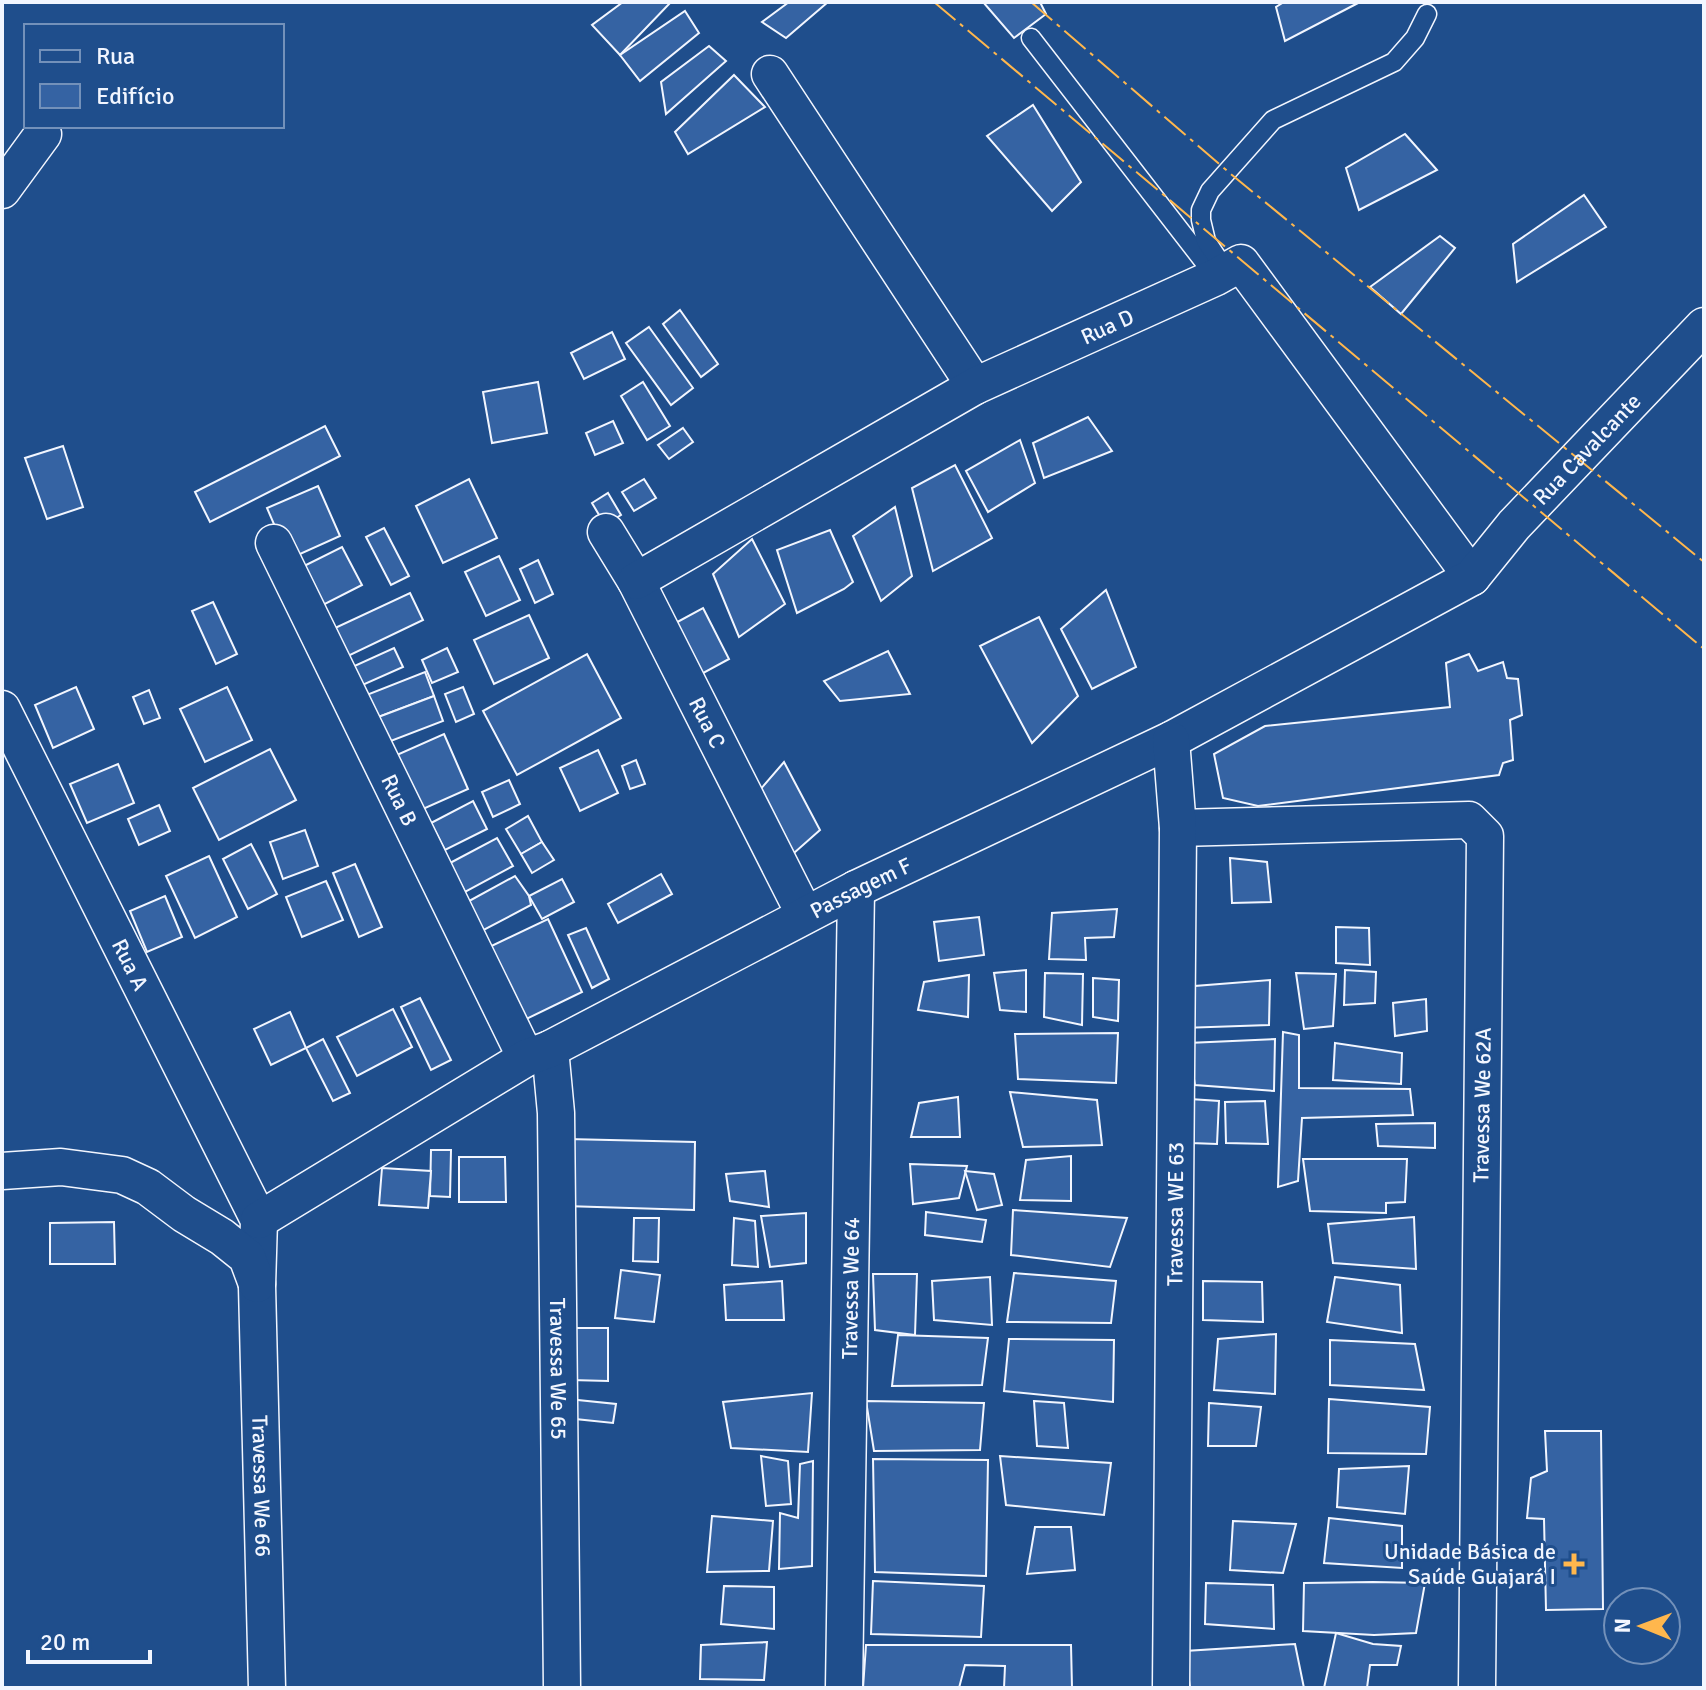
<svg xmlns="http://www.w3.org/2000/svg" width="1706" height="1690" font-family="Signika,sans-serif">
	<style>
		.building { fill: #3563a3; stroke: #f2f6ff; stroke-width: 2 }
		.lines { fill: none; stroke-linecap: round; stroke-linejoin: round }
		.service-casing { stroke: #f2f6ff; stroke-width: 21 }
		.minor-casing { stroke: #f2f6ff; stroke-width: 39 }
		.service { stroke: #1f4e8c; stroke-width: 18 }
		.minor { stroke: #1f4e8c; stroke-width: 36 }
		.power { stroke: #ffb74d; stroke-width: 2; stroke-dasharray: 28 6 4 6; stroke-linecap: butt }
		.poi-dot { fill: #ffb74d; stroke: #1f4e8c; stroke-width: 3 }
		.labels { text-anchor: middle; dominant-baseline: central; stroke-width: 6; stroke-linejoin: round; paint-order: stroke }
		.street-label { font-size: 22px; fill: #f2f6ff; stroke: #1f4e8c }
		.poi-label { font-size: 22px; fill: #f2f6ff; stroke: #1f4e8c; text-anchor: end }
	</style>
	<rect width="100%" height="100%" fill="#1f4e8c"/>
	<!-- building -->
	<g class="building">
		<polygon points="623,2 671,2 620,55 592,25"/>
		<polygon points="789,2 828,2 786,38 762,22"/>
		<polygon points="983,2 1040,2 1046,14 1014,38"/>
		<polygon points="1284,2 1360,2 1285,41 1276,7"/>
		<polygon points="685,11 699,33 640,81 620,55"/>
		<polygon points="709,46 726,61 666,114 661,82"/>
		<polygon points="734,75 765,107 688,154 675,132"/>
		<polygon points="1033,105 1081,182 1052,211 987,136"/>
		<polygon points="1405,134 1437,170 1359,210 1346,168"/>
		<polygon points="1584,195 1606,227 1517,282 1513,244"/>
		<polygon points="1440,236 1455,248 1401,314 1370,287"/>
		<polygon points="680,310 718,364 701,377 663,324"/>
		<polygon points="649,327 693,388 671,405 626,343"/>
		<polygon points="612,332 625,359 584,379 571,353"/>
		<polygon points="538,382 547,433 492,443 483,392"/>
		<polygon points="643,382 670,426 647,440 621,396"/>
		<polygon points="1088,417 1112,451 1044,478 1033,443"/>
		<polygon points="613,421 623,443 595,455 586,433"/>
		<polygon points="325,426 340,456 210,522 195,492"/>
		<polygon points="683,428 693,442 669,459 658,445"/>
		<polygon points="1020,440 1035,483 988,512 966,471"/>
		<polygon points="63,446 83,507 47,519 25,458"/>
		<polygon points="955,465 992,538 933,571 912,488"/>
		<polygon points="469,479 497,538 443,563 416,506"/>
		<polygon points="644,479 656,498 634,511 622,492"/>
		<polygon points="318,486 340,536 289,559 267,508"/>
		<polygon points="608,493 621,515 605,525 592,503"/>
		<polygon points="895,507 912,576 881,601 853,536"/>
		<polygon points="384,528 409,576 391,585 366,537"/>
		<polygon points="830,530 853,582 844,589 797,613 777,550"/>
		<polygon points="752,539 785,604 739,637 713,574"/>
		<polygon points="342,547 362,585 319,607 300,568"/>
		<polygon points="499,556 520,600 486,616 465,572"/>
		<polygon points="538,560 553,594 535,603 520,569"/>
		<polygon points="1106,590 1136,667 1092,689 1061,629"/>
		<polygon points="410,593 423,620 348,656 335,628"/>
		<polygon points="213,602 237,654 216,664 192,611"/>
		<polygon points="703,608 729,659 696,677 670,626"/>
		<polygon points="529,615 549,658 494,684 474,640"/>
		<polygon points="1039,617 1078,696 1032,743 980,646"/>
		<polygon points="394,648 403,667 358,687 350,668"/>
		<polygon points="447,648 458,672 432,683 422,660"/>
		<polygon points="888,651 910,694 840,701 824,681"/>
		<polygon points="587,654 621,718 517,775 483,711"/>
		<polygon points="1469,654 1478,671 1503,662 1507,678 1518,679 1522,715 1510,720 1513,760 1503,763 1499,775 1258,806 1223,798 1214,754 1265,726 1450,707 1446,663"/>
		<polygon points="425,672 434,696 373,719 364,696"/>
		<polygon points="76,687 94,729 53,748 35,705"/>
		<polygon points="227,687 252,740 205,762 180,709"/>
		<polygon points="463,687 474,714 456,722 445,694"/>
		<polygon points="149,690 160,718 144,724 133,697"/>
		<polygon points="434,696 443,721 383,744 373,719"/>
		<polygon points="444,734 468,789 414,813 390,758"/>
		<polygon points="270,749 296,800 219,840 193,788"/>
		<polygon points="598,750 618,793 580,811 560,768"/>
		<polygon points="636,760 645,784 630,789 622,766"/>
		<polygon points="784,762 820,830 794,853 759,791"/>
		<polygon points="118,764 134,803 87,823 70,784"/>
		<polygon points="509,780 520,804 493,817 482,792"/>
		<polygon points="473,801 487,829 445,850 431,823"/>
		<polygon points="159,805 170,831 139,845 128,819"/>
		<polygon points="528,816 542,842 521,854 506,829"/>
		<polygon points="305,830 318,866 283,879 270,842"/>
		<polygon points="497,838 513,866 465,892 450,863"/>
		<polygon points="542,842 554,860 532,873 521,854"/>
		<polygon points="251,844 277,894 248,909 223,859"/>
		<polygon points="209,856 237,917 195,938 166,876"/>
		<polygon points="1230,858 1267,862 1271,902 1232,903"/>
		<polygon points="355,864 382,927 359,937 333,873"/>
		<polygon points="661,874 672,894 618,923 608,904"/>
		<polygon points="515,876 529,896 531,905 476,934 460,906"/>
		<polygon points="562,879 574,902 542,919 529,896"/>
		<polygon points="326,881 343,920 302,937 286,897"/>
		<polygon points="165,896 182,937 147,952 130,911"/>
		<polygon points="1117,909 1114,937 1085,938 1086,960 1049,959 1052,913"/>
		<polygon points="979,917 984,955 939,961 934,922"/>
		<polygon points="548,919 582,992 518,1023 483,950"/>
		<polygon points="1336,927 1369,928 1370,965 1336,963"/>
		<polygon points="586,928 609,979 592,988 568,935"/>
		<polygon points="1026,970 1026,1012 1000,1010 994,973"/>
		<polygon points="1345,970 1376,972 1375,1003 1344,1005"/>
		<polygon points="1045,973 1083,974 1082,1025 1044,1017"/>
		<polygon points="1296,973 1336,974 1333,1026 1304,1029"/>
		<polygon points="969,975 968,1017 918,1010 924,982"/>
		<polygon points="1093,978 1119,980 1118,1021 1093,1017"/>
		<polygon points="1270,980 1269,1025 1182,1028 1182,987"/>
		<polygon points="420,998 451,1060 431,1070 401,1007"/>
		<polygon points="1426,999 1427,1031 1395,1036 1393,1003"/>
		<polygon points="393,1009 412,1047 357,1076 337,1037"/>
		<polygon points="290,1012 306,1048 271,1065 254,1029"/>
		<polygon points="1283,1032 1299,1035 1299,1088 1410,1089 1413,1115 1302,1118 1298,1181 1278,1187"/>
		<polygon points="1118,1033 1116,1083 1018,1079 1015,1034"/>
		<polygon points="323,1039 350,1093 333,1101 306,1048"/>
		<polygon points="1275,1039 1274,1091 1195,1085 1188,1043"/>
		<polygon points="1335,1043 1402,1053 1401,1084 1333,1080"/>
		<polygon points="1010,1092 1097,1100 1102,1145 1023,1147"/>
		<polygon points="958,1097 960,1137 911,1137 919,1103"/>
		<polygon points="1190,1099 1219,1101 1217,1144 1191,1143"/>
		<polygon points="1265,1101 1268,1144 1226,1143 1225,1102"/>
		<polygon points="1435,1123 1435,1148 1378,1146 1376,1124"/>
		<polygon points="567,1139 695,1142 694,1210 565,1206"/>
		<polygon points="431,1150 451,1150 450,1197 430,1196"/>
		<polygon points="1071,1156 1071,1201 1020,1200 1026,1160"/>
		<polygon points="459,1157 505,1157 506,1202 459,1202"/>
		<polygon points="1303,1159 1407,1159 1405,1202 1386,1203 1386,1213 1310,1211"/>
		<polygon points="910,1164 967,1166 959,1198 913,1204"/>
		<polygon points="382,1168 431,1171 428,1208 379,1205"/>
		<polygon points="765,1171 769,1207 730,1201 726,1174"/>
		<polygon points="965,1171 994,1174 1002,1205 977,1210"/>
		<polygon points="1013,1210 1127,1218 1110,1267 1011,1255"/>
		<polygon points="926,1212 986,1220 982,1242 925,1235"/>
		<polygon points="806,1213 806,1263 770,1267 761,1216"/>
		<polygon points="1414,1217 1416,1269 1333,1263 1328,1224"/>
		<polygon points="634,1218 659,1218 658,1262 633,1261"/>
		<polygon points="734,1218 755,1221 758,1267 732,1265"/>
		<polygon points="114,1222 115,1264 50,1264 50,1223"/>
		<polygon points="621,1270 660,1275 654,1322 615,1318"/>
		<polygon points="1014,1273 1116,1281 1111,1323 1007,1322"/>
		<polygon points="873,1274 917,1274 915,1335 875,1330"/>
		<polygon points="990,1277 992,1325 934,1320 932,1281"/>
		<polygon points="1335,1277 1400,1285 1402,1333 1327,1322"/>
		<polygon points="782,1281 784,1320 726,1320 724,1285"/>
		<polygon points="1203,1281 1262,1282 1263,1322 1203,1320"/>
		<polygon points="571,1328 608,1328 608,1381 571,1380"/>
		<polygon points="1276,1334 1275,1394 1214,1390 1218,1339"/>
		<polygon points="898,1335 988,1338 982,1385 892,1386"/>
		<polygon points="1009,1339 1114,1340 1113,1402 1004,1391"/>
		<polygon points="1330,1340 1415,1344 1424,1390 1330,1385"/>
		<polygon points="812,1393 808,1452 731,1448 723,1402"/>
		<polygon points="568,1399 616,1404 613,1423 566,1418"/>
		<polygon points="1329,1399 1430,1407 1426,1454 1328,1453"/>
		<polygon points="866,1401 984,1403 980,1450 874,1451"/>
		<polygon points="1034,1401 1064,1403 1068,1448 1037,1446"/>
		<polygon points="1209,1403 1261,1407 1256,1446 1208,1446"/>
		<polygon points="1545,1431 1601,1431 1603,1609 1546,1610 1544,1519 1527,1518 1531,1478 1547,1471"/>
		<polygon points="761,1456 788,1461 791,1504 766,1506"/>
		<polygon points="1000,1456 1111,1463 1104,1515 1006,1505"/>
		<polygon points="873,1459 988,1460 986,1576 875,1572"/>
		<polygon points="813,1461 812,1566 779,1569 780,1513 798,1518 800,1464"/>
		<polygon points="1409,1466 1405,1514 1337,1507 1339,1469"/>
		<polygon points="712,1516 773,1521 769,1571 707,1572"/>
		<polygon points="1329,1518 1402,1526 1402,1568 1324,1563"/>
		<polygon points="1233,1521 1296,1524 1283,1573 1230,1570"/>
		<polygon points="1035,1527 1071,1527 1075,1570 1027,1574"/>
		<polygon points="873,1581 984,1586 981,1637 871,1634"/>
		<polygon points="1373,1582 1425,1583 1416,1633 1374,1635 1303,1631 1304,1583"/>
		<polygon points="1206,1583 1273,1585 1274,1629 1205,1624"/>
		<polygon points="724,1586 774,1587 774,1629 721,1624"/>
		<polygon points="1336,1633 1373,1644 1401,1646 1397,1665 1370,1665 1367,1688 1324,1688"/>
		<polygon points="767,1642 764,1680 700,1679 701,1645"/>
		<polygon points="1295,1644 1304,1688 1190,1687 1185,1651"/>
		<polygon points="866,1645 1071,1645 1072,1688 1004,1688 1005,1666 965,1665 959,1688 863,1688"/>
	</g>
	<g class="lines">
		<defs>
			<g id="service">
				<polyline points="1031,38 1216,277"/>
				<polyline points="1226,271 1206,241 1201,220 1201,210 1210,191 1273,120 1394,62 1415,38 1427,14"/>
			</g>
			<g id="minor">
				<polyline points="770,74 975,386"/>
				<polyline points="2,190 43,134"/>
				<path id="s1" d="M606,532L636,581L805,915"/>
				<path id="s2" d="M274,543L526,1058"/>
				<path id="s3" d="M636,581L975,386L1216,277L1241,263L1472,577"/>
				<path id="s4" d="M2,709L259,1220L257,1286L267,1688"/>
				<polyline points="1178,828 1469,820 1485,836 1477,1688"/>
				<path id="s5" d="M550,1049L556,1113L562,1688"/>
				<polyline points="2,1171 61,1167 122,1175 148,1187 184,1214 222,1237 247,1257 257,1284"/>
				<path id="s6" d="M259,1220L526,1058L550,1049L856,889L1171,740L1472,577L1514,525L1704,326"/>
				<path id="s7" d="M844,1688L856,889"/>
				<path id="s8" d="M1171,1688L1178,828L1171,740"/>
			</g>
		</defs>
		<!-- service casing -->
		<use href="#service" class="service-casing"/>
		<!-- minor casing -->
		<use href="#minor" class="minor-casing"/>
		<!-- service -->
		<use href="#service" class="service"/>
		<!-- minor -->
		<use href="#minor" class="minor"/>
		<!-- power -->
		<g class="power">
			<polyline points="934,2 1704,649"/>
			<polyline points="1031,2 1232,175 1704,562"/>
		</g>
	</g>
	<!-- markers -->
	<path class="poi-dot" d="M1570 1552h8v8h8v8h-8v8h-8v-8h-8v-8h8z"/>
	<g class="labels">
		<!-- street labels -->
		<g class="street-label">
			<text stroke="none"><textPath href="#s3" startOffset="536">Rua D</textPath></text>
			<text stroke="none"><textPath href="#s6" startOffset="1546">Rua Cavalcante</textPath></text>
			<text stroke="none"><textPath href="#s1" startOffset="216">Rua C</textPath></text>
			<text stroke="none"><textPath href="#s2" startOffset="286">Rua B</textPath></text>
			<text stroke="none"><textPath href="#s6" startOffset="688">Passagem F</textPath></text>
			<text stroke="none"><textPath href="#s4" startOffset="286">Rua A</textPath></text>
			<text transform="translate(1482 1105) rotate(-89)">Travessa We 62A</text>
			<text stroke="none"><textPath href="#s8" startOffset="474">Travessa WE 63</textPath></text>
			<text stroke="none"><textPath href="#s7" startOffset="400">Travessa We 64</textPath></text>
			<text stroke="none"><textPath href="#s5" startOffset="320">Travessa We 65</textPath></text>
			<text stroke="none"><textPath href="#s4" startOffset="838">Travessa We 66</textPath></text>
		</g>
		<!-- poi labels -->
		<g class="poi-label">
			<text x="1556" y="1551">Unidade Básica de<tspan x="1556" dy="25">Saúde Guajará I</tspan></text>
		</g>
	</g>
	<!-- border -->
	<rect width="1706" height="1690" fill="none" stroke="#f2f6ff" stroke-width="8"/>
	<!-- legend -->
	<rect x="24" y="24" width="260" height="104" fill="#1f4e8c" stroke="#7391ba" stroke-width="2"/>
	<rect x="40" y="50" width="40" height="12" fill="#1f4e8c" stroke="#7391ba" stroke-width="2"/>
	<text x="96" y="64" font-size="24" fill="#f2f6ff">Rua</text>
	<rect x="40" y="84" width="40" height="24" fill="#3563a3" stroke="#7391ba" stroke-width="2"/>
	<text x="96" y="104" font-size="24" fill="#f2f6ff">Edifício</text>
	<!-- north arrow -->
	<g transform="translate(1642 1626) rotate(271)"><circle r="38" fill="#1f4e8c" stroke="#7391ba" stroke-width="2"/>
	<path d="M0-6L14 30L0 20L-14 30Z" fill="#ffb74d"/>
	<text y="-12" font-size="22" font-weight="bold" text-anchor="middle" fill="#f2f6ff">N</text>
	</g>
	<!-- scale -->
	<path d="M28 1650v12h122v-12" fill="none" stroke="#f2f6ff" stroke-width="4"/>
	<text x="40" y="1650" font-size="24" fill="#f2f6ff" stroke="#1f4e8c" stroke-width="6" paint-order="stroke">20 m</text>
</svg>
